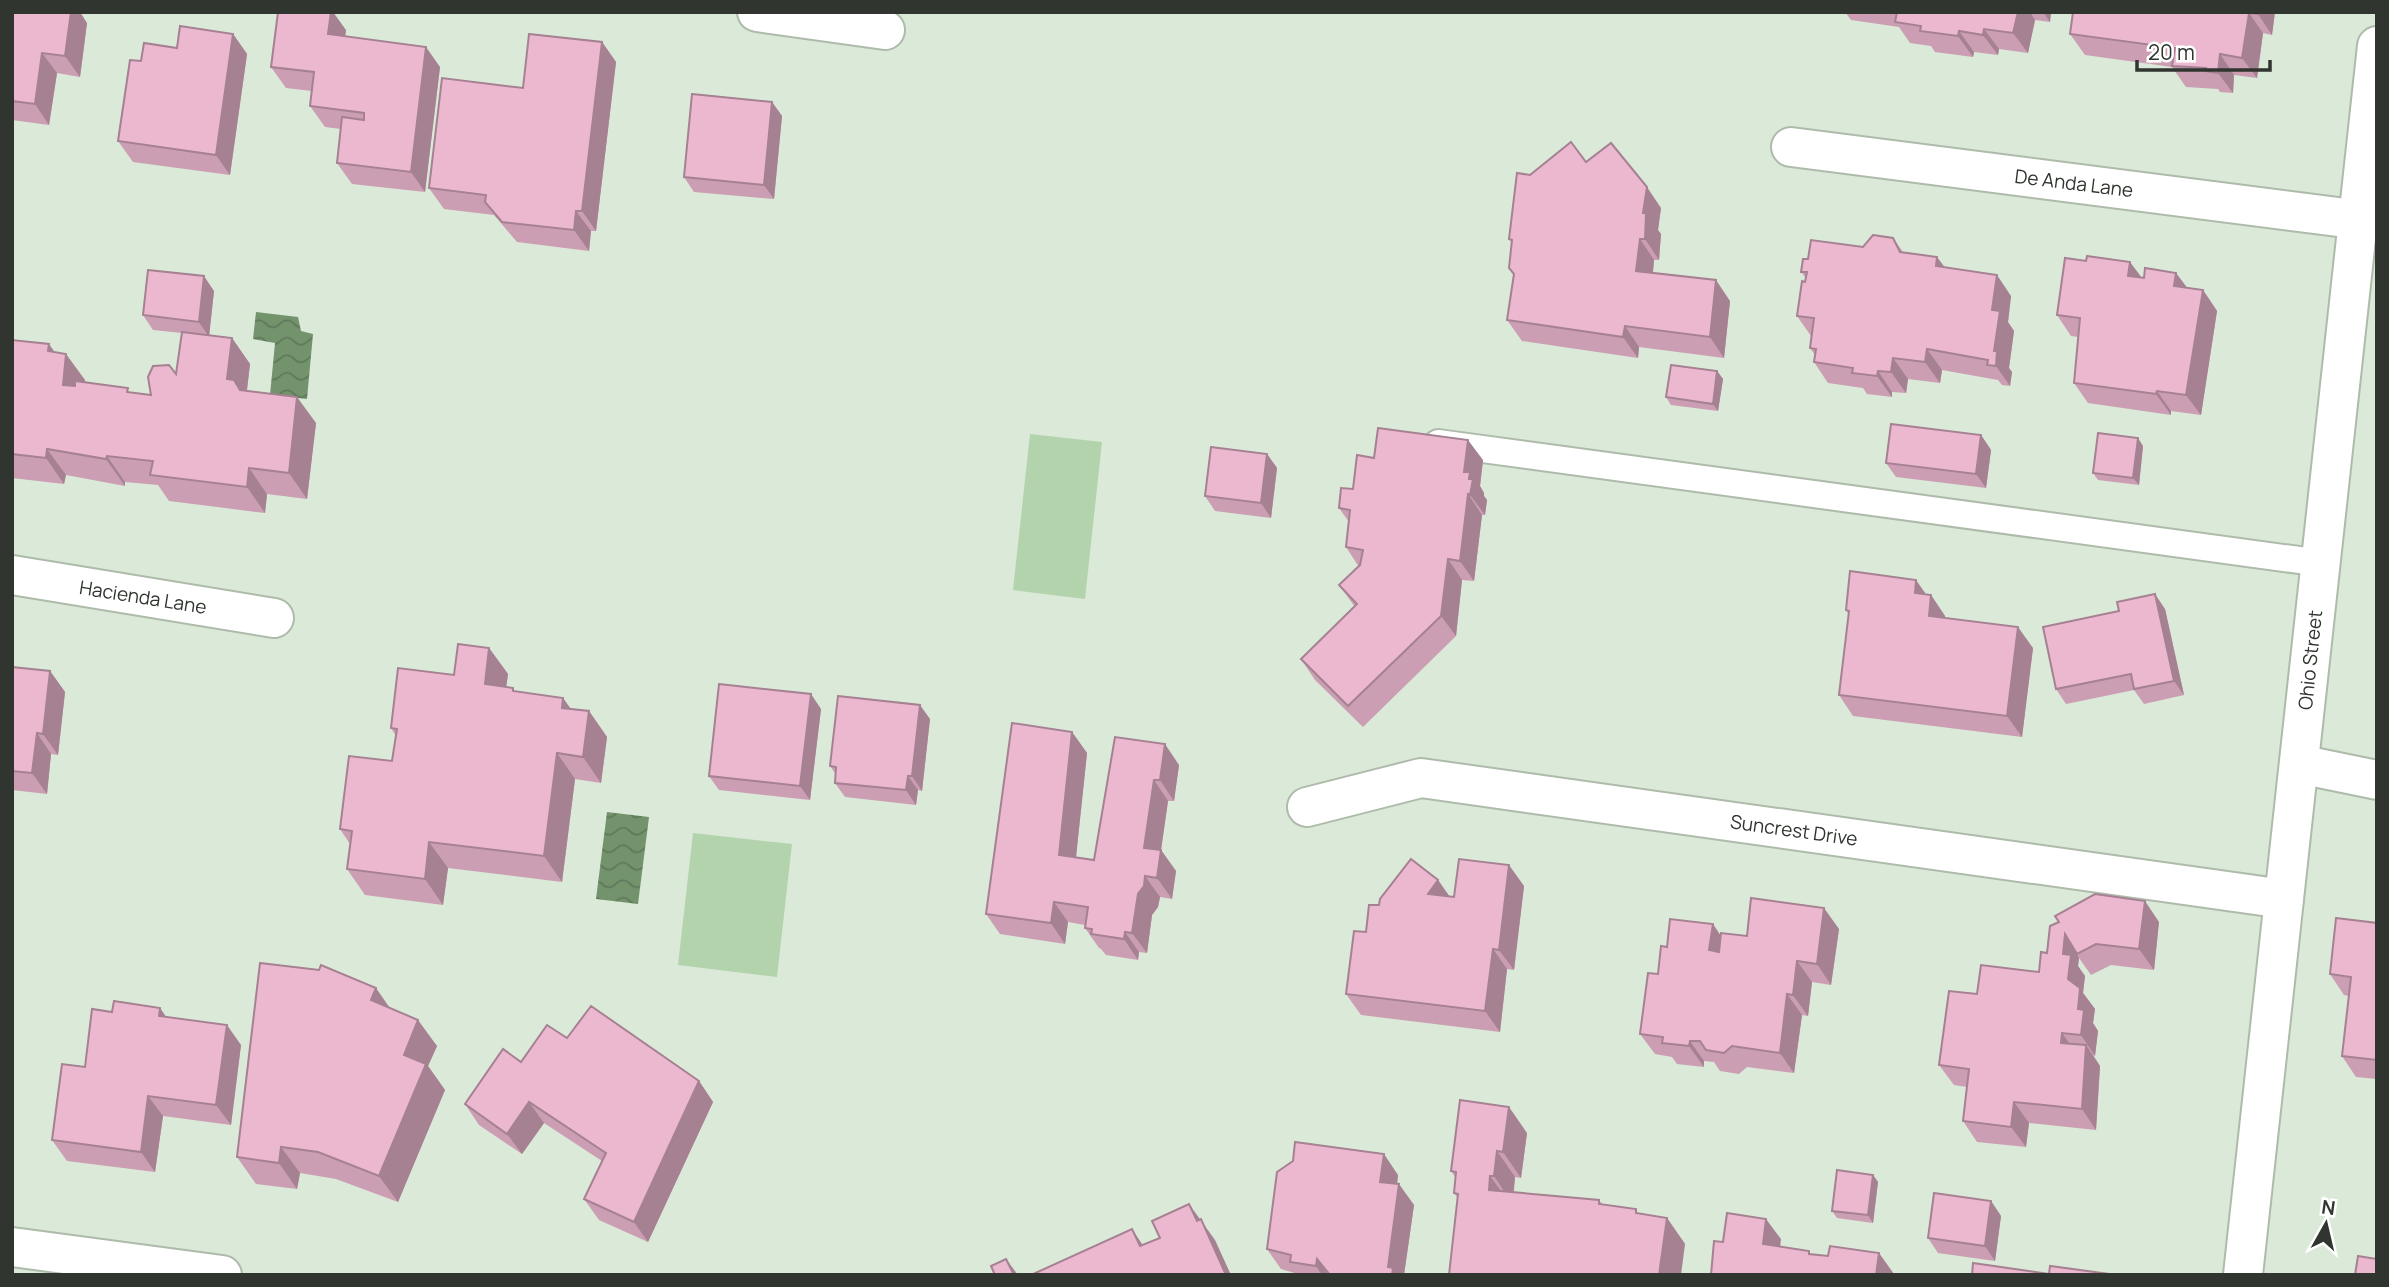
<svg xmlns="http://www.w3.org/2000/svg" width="2389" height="1287" font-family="Manrope,sans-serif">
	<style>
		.pitch { fill: #b2d3ac }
		.water { fill: url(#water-waves) }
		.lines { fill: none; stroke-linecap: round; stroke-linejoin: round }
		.service-casing { stroke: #aebbab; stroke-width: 30 }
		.minor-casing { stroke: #aebbab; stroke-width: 42 }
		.service { stroke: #fff; stroke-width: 26 }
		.minor { stroke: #fff; stroke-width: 38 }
		.wall { fill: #cb9eb3 }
		.shaded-wall { fill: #a58192 }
		.building { fill: #ecb8d0; stroke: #a58192; stroke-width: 2 }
		.labels { text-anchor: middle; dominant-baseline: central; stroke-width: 5; stroke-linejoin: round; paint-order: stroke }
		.street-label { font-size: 19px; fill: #30352f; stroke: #fff }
	</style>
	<defs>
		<pattern id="water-waves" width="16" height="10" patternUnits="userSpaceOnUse" patternTransform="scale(1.75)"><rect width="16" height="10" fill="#73936d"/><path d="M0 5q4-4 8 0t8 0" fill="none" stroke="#5f795a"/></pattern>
	</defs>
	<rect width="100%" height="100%" fill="#dbe9d8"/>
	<!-- pitch -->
	<g class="pitch">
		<polygon points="1030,434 1102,442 1085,599 1013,590"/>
		<polygon points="693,833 792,844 777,977 678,965"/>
	</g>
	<!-- water -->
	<g class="water">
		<polygon points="256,312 298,317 301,331 313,334 307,399 270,395 275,343 253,339"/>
		<polygon points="607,812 649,817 638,904 596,899"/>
	</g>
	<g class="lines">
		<defs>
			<polyline id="service" points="1438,443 2321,563"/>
			<g id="minor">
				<polyline points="757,12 885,30"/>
				<polyline points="1791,147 2377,222"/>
				<polyline points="12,575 274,618"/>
				<polyline points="2299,764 2377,780"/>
				<polyline points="1307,807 1421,778 2284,899"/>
				<polyline points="12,1247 222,1275"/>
				<polyline points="2243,1275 2377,46"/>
			</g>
		</defs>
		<!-- service casing -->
		<use href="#service" class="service-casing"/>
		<!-- minor casing -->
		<use href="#minor" class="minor-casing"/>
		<!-- service -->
		<use href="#service" class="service"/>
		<!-- minor -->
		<use href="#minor" class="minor"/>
	</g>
	<!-- wall -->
	<g class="wall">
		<polygon points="12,12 87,23 80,77 57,73 49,125 12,120"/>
		<polygon points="1845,12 2051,12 2050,22 2035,20 2028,53 1999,49 1998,55 1974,52 1973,57 1935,52 1931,46 1910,43 1899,27 1851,20"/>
		<polygon points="2073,12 2275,12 2272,35 2263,33 2257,78 2234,75 2233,93 2220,92 2218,89 2186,87 2172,67 2085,55 2070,34"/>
		<polygon points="346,30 345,36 440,67 425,192 352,184 337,163 341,129 325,127 310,106 312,91 286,88 271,67"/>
		<polygon points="233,34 247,54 230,175 133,162 118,141 141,61 177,48"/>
		<polygon points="602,42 616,62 596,231 591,231 589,251 517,242 494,215 444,209 429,188 523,88"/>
		<polygon points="772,102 782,116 774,199 694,192 684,177"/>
		<polygon points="1586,162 1661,208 1658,230 1661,234 1659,260 1654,260 1653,273 1730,301 1724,358 1639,347 1638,358 1522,341 1507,320 1514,275 1512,243 1509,239 1530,175"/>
		<polygon points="1893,238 1903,252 1945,267 2011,296 2008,322 2014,331 2009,368 2012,372 2010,386 2002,385 1998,380 1942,370 1940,383 1908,379 1906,393 1892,392 1892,397 1867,394 1863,388 1828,383 1814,362 1815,355 1810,348 1811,336 1797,316 1806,278 1801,272 1808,259 1863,247"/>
		<polygon points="2176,273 2187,288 2203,290 2217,311 2201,415 2171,411 2171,415 2088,403 2074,383 2079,337 2071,336 2057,315 2141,277"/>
		<polygon points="214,291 209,335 232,338 250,364 247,391 316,423 307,499 267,494 265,513 169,501 158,485 125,482 125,486 66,475 64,484 12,478 12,340 54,352 85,380 84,382 131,393 151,395 176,374 182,333 153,330 143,315"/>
		<polygon points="1717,371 1723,379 1718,411 1671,405 1666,397"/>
		<polygon points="1981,435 1991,450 1986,488 1896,477 1886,463"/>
		<polygon points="2143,446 2139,485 2098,480 2093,473"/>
		<polygon points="1267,454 1277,468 1271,518 1215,511 1205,496"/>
		<polygon points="1374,458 1483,460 1480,486 1484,493 1484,496 1487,500 1485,515 1482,515 1474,581 1462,580 1456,636 1363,727 1315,680 1301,659 1355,607 1339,585 1359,567 1346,547 1349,522 1339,508"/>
		<polygon points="1927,594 1931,595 1945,616 1945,618 2033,648 2022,737 1853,716 1839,695 1849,615 1846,610"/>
		<polygon points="2165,609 2184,695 2144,704 2134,690 2066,704 2056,689"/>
		<polygon points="489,648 508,674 506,687 516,692 563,698 571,709 589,711 607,737 601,783 575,779 562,882 448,868 443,905 365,895 347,869 350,844 340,829 392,761 396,736 391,728 454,675"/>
		<polygon points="12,667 50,671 65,692 58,755 51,754 47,794 12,790"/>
		<polygon points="821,709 810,800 719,790 709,776"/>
		<polygon points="930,719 922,791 918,790 916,805 845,797 835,783 835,773 830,766"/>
		<polygon points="1072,732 1087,753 1076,857 1094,860 1115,737 1179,765 1174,801 1168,801 1161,850 1176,871 1172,899 1160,897 1158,907 1152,915 1147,953 1139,952 1138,960 1106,955 1101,949 1099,948 1085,928 1085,925 1068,922 1065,944 1000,934 986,914"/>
		<polygon points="1438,880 1449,896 1454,897 1524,886 1514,970 1507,969 1500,1032 1361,1015 1346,994 1366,932 1379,905"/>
		<polygon points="2159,922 2154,970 2111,965 2091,975 2079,958 2078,966 2085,976 2083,993 2095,1009 2093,1023 2098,1031 2095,1056 2093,1055 2100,1066 2096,1130 2029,1123 2026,1147 1977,1142 1963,1121 1967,1087 1954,1085 1939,1065 1977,994 2039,972 2047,953"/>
		<polygon points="2377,923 2377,1079 2356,1077 2342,1056 2349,996 2344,995 2330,974"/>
		<polygon points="1839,929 1831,985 1812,982 1808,1016 1802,1015 1794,1073 1747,1067 1739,1074 1720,1071 1714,1062 1704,1061 1704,1067 1677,1064 1672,1057 1655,1054 1640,1034 1667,947 1721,936 1747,936"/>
		<polygon points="160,1008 166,1017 241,1045 231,1125 163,1116 155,1172 67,1161 52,1140 112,1012"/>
		<polygon points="390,1008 437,1046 428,1066 445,1090 398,1202 336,1179 300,1173 297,1189 256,1184 237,1157"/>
		<polygon points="567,1038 699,1081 713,1102 648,1242 599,1220 584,1199 602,1161 544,1123 522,1154 479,1125 465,1104 521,1062"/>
		<polygon points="1527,1133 1521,1178 1515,1177 1514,1192 1599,1200 1603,1205 1640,1214 1667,1218 1685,1244 1458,1198 1454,1193 1456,1178 1451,1171"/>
		<polygon points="1398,1175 1397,1184 1414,1205 1404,1275 1299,1275 1298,1274 1281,1269 1267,1249"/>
		<polygon points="1873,1175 1878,1182 1873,1223 1837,1218 1832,1211"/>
		<polygon points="1991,1201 2001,1216 1995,1261 1938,1253 1928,1238"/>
	</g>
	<!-- shaded-wall -->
	<g class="shaded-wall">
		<polygon points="71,12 80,12 87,23 80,77 65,56"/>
		<polygon points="331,12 333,12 346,30 343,55 328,34"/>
		<polygon points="2018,12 2030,12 2035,20 2028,53 2013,33"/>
		<polygon points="2043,12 2051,12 2050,22"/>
		<polygon points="2258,12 2275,12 2272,35 2258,14"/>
		<polygon points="2249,13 2263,33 2257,78 2242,58"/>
		<polygon points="1984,29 1999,49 1998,55 1983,35"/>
		<polygon points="1959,31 1974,52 1973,57 1958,36"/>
		<polygon points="233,34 247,54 230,175 216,155"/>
		<polygon points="602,42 616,62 596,231 582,211"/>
		<polygon points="426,47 440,67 425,192 411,172"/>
		<polygon points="42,53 57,73 49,125 35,104"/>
		<polygon points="2220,54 2234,75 2233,93 2218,73"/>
		<polygon points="772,102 782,116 774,199 764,185"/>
		<polygon points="1647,187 1661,208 1658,230 1661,234 1659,260 1645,239 1643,213"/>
		<polygon points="576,211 591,231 589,251 574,230"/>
		<polygon points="1640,239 1654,260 1651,291 1636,271"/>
		<polygon points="1937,257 1952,277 1936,266"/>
		<polygon points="2130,262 2145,282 2128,276"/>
		<polygon points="2176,273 2191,293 2174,286"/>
		<polygon points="1997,275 2011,296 2008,322 2014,331 2009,368 2012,372 2010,386 1996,366 1992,310"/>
		<polygon points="204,276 214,291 209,337 199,322"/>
		<polygon points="1716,280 1730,301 1724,358 1710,337"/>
		<polygon points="2203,290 2217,311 2201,415 2186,395"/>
		<polygon points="1625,326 1639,347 1638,358 1623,337"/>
		<polygon points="232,338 250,364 246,397 227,379"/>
		<polygon points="49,344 65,367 66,354 85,380 81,411 63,385 48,351"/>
		<polygon points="1927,349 1942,370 1940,383 1925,362"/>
		<polygon points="1893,358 1908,379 1906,393 1891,372"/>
		<polygon points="1717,371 1723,379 1718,411 1713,404"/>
		<polygon points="1878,371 1892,392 1892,397 1877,376"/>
		<polygon points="2157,391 2171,411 2171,415 2156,394"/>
		<polygon points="297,397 316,423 307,499 289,473"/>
		<polygon points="1981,435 1991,450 1986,488 1976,474"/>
		<polygon points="2138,438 2143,446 2139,485 2133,478"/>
		<polygon points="1468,440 1483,460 1480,486 1484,493 1484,496 1487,500 1485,515 1470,495 1464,472"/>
		<polygon points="47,449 66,475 64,484 46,458"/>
		<polygon points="1267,454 1277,468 1271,518 1261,503"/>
		<polygon points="107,456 125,482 125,486 106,459"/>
		<polygon points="249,468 267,494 265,513 247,487"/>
		<polygon points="1468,494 1482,515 1474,581 1460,561"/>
		<polygon points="1448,559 1462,580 1456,636 1441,616"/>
		<polygon points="1916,580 1930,600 1931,595 1945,616 1943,637 1929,616 1915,593"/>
		<polygon points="2155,594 2165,609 2184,695 2174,681"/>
		<polygon points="2018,627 2033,648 2022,737 2007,716"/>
		<polygon points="489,648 508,674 503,710 485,684"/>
		<polygon points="50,671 65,692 58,755 43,734"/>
		<polygon points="811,694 821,709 810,800 800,786"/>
		<polygon points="563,698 581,724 562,708"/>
		<polygon points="920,705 930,719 922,791 912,776"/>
		<polygon points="589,711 607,737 601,783 583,757"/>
		<polygon points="1072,732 1087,753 1074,876 1059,855"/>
		<polygon points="37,733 51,754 47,794 32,773"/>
		<polygon points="1165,744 1179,765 1174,801 1160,780"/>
		<polygon points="557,753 575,779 562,882 544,856"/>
		<polygon points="908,776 918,790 916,805 906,790"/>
		<polygon points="1154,780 1168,801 1161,850 1176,871 1172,899 1157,878 1144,848"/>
		<polygon points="429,842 448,868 443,905 425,879"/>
		<polygon points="1509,865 1524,886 1514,970 1499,950"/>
		<polygon points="1145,876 1160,897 1158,907 1152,915 1147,953 1132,933 1138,894"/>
		<polygon points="1438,880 1452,900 1428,894"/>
		<polygon points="2145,901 2159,922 2154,970 2139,949"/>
		<polygon points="1054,902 1068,922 1065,944 1051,923"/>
		<polygon points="1824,908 1839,929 1831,985 1817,964"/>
		<polygon points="1713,924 1727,945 1723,971 1709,950"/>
		<polygon points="1125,932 1139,952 1138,960 1124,939"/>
		<polygon points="2065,934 2079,958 2078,966 2085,976 2083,993 2095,1009 2093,1023 2098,1031 2095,1056 2081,1035 2078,1009 2068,979 2063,954"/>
		<polygon points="1493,949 1507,969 1500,1032 1485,1011"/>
		<polygon points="1797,961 1812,982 1808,1016 1793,995"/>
		<polygon points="376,988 394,1014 371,1000"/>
		<polygon points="1787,994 1802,1015 1794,1073 1780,1053"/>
		<polygon points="160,1008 174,1029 159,1016"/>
		<polygon points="418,1020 437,1046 428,1066 445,1090 398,1202 379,1176 404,1055"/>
		<polygon points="227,1025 241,1045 231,1125 216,1105"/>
		<polygon points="2062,1033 2077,1054 2061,1043"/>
		<polygon points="1690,1041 1704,1061 1704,1067 1689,1046"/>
		<polygon points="2086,1045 2100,1066 2096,1130 2082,1109"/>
		<polygon points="699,1081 713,1102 648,1242 634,1222"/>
		<polygon points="148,1096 163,1116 155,1172 141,1152"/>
		<polygon points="529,1102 544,1123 522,1154 507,1134"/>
		<polygon points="2014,1102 2029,1123 2026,1147 2011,1127"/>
		<polygon points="1509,1107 1527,1133 1521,1178 1503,1152"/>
		<polygon points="281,1147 300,1173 297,1189 279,1163"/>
		<polygon points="1497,1151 1515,1177 1512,1203 1494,1176"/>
		<polygon points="1384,1154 1398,1175 1395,1202 1380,1182"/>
		<polygon points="1873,1175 1878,1182 1873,1223 1868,1215"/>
		<polygon points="1490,1176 1509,1202 1489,1190"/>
		<polygon points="1399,1184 1414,1205 1404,1275 1392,1275 1388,1267"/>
		<polygon points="1991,1201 2001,1216 1995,1261 1985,1246"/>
		<polygon points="1189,1204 1215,1240 1231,1275 1226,1275 1197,1221"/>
		<polygon points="1667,1218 1685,1244 1681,1275 1659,1275"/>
		<polygon points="1766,1219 1781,1239 1778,1265 1763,1244"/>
		<polygon points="1132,1229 1146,1250 1140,1246"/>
		<polygon points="1879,1253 1894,1274 1894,1275 1876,1275"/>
		<polygon points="1006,1259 1018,1275 1014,1275"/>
		<polygon points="1317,1259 1328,1275 1322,1275 1316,1266"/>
	</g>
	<!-- building -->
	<g class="building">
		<polygon points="12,12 71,12 65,56 42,53 35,104 12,101"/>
		<polygon points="278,12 331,12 328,34 426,47 411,172 337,163 342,117 364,120 364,113 310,106 314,72 271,67"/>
		<polygon points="1897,12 2018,12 2013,33 1984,29 1983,35 1959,31 1958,36 1920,31 1921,26 1895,22"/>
		<polygon points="2073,12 2258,12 2258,14 2249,13 2242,58 2220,54 2218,73 2205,71 2206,68 2172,66 2175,48 2070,34"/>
		<polygon points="180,26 233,34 216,155 118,141 130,60 141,61 144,43 177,48"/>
		<polygon points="529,34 602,42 582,211 576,211 574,230 502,222 485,202 486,195 429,188 442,78 523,88"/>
		<polygon points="692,94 772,102 764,185 684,177"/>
		<polygon points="1571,142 1586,162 1611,143 1647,187 1643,213 1646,213 1645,239 1640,239 1636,271 1716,280 1710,337 1625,326 1623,337 1507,320 1514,274 1509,268 1512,240 1509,239 1517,173 1530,175"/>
		<polygon points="1873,235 1893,238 1900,252 1937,257 1936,266 1997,275 1992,310 2000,311 1994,351 1997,351 1996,366 1987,365 1988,360 1927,349 1925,362 1893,358 1891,372 1878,371 1877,376 1852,373 1853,368 1814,362 1816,349 1810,348 1814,318 1797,316 1802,281 1805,282 1807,272 1801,272 1803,259 1808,259 1811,240 1863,247"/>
		<polygon points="2087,256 2130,262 2128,276 2144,278 2145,268 2176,273 2174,286 2203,290 2186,395 2157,391 2156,394 2074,383 2080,318 2057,315 2065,258 2086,261"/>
		<polygon points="148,270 204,276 199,322 143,315"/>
		<polygon points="182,332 232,338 227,379 234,380 240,390 297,397 289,473 249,468 247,487 150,475 153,461 107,456 106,459 47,449 46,458 12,454 12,340 49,344 48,351 66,354 63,385 75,386 75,381 128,388 127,392 151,395 148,377 153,366 169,365 176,374"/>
		<polygon points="1671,365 1717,371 1713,404 1666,397"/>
		<polygon points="1891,424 1981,435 1976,474 1886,463"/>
		<polygon points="1378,428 1468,440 1464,472 1470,472 1469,479 1473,479 1470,495 1468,494 1460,561 1448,559 1441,616 1348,706 1301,659 1357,604 1339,585 1360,565 1363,550 1346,547 1350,510 1339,508 1341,488 1353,489 1357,455 1374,458"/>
		<polygon points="2098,433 2138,438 2133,478 2093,473"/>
		<polygon points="1211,447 1267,454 1261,503 1205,496"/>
		<polygon points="1850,571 1916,580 1915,593 1931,595 1929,616 2018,627 2007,716 1839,695 1849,611 1846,610"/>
		<polygon points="2155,594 2174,681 2134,689 2131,674 2056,689 2043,627 2119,611 2117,602"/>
		<polygon points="458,644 489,648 485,684 513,688 513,691 563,698 562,708 589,711 583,757 557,753 544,856 429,842 425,879 347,869 352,831 340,829 349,756 392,761 397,729 391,728 398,668 454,675"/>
		<polygon points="12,667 50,671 43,734 37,733 32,773 12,771"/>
		<polygon points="719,684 811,694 800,786 709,776"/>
		<polygon points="838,696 920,705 912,776 908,776 906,790 835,783 836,767 830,766"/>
		<polygon points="1012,723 1072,732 1059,855 1094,860 1115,737 1165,744 1160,780 1154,780 1144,848 1161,850 1157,878 1145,876 1144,886 1138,894 1132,933 1125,932 1124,939 1091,934 1092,929 1085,928 1088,907 1054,902 1051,923 986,914"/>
		<polygon points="1411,859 1438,880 1428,894 1454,897 1459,859 1509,865 1499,950 1493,949 1485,1011 1346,994 1354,931 1366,932 1369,905 1379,905 1380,899"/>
		<polygon points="2095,894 2145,901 2139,949 2096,944 2077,954 2065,934 2063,954 2071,955 2068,979 2080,988 2078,1009 2084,1010 2081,1035 2062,1033 2061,1043 2086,1045 2082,1109 2014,1102 2011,1127 1963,1121 1969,1069 1939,1065 1949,991 1977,994 1981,965 2039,972 2041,952 2047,953 2050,926 2059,922 2055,916"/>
		<polygon points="1751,898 1824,908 1817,964 1797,961 1793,995 1787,994 1780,1053 1732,1046 1724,1053 1706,1050 1700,1041 1690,1041 1689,1046 1662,1043 1663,1037 1640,1034 1648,973 1658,974 1661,946 1667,947 1670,919 1713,924 1709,950 1719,952 1721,933 1747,936"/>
		<polygon points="2336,918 2377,923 2377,1060 2342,1056 2351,977 2330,974"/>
		<polygon points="260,963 319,970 321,965 376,988 371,1000 418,1020 404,1055 426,1064 379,1176 318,1152 281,1147 279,1163 237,1157"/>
		<polygon points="114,1001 160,1008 159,1016 227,1025 216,1105 148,1096 141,1152 52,1140 62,1064 85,1067 92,1009 112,1012"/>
		<polygon points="591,1006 699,1081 634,1222 584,1199 606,1153 529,1102 507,1134 465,1104 503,1049 521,1062 547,1025 567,1038"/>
		<polygon points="1460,1100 1509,1107 1503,1152 1497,1151 1494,1176 1490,1176 1489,1190 1599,1200 1599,1204 1636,1209 1636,1213 1667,1218 1659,1275 1449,1275 1458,1194 1454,1193 1456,1172 1451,1171"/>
		<polygon points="1295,1142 1384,1154 1380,1182 1399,1184 1388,1267 1393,1268 1392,1275 1330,1275 1317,1259 1316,1266 1290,1262 1291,1255 1267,1249 1277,1172 1293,1161"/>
		<polygon points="1837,1170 1873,1175 1868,1215 1832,1211"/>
		<polygon points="1934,1193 1991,1201 1985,1246 1928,1238"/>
		<polygon points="1189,1204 1197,1221 1201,1219 1226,1275 1031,1275 1132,1229 1140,1246 1160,1238 1152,1221"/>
		<polygon points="1727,1213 1766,1219 1763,1244 1809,1251 1809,1254 1828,1256 1830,1246 1879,1253 1876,1275 1711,1275 1714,1241 1723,1242"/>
		<polygon points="2358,1256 2377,1259 2377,1275 2355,1275"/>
		<polygon points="1006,1259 1014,1275 995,1275 991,1266"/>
		<polygon points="1973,1263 2049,1274 2050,1266 2117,1275 1972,1275"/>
	</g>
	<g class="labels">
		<!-- street labels -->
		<g class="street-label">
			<text transform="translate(2074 183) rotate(7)">De Anda Lane</text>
			<text transform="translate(143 597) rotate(9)">Hacienda Lane</text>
			<text transform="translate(2310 660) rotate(-84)">Ohio Street</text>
			<text transform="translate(1794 830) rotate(8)">Suncrest Drive</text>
		</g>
	</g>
	<!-- border -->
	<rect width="2389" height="1287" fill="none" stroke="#30352f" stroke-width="28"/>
	<!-- north arrow -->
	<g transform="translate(2326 1224) rotate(8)" stroke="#ffffff" stroke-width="5" paint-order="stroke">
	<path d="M0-5L12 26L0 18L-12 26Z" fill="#30352f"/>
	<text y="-10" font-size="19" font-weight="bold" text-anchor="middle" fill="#30352f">N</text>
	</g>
	<!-- scale -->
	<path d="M2137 60v10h133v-10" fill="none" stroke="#30352f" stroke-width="3.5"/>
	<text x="2148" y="60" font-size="21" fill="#30352f" stroke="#ffffff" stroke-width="5" paint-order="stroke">20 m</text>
</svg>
